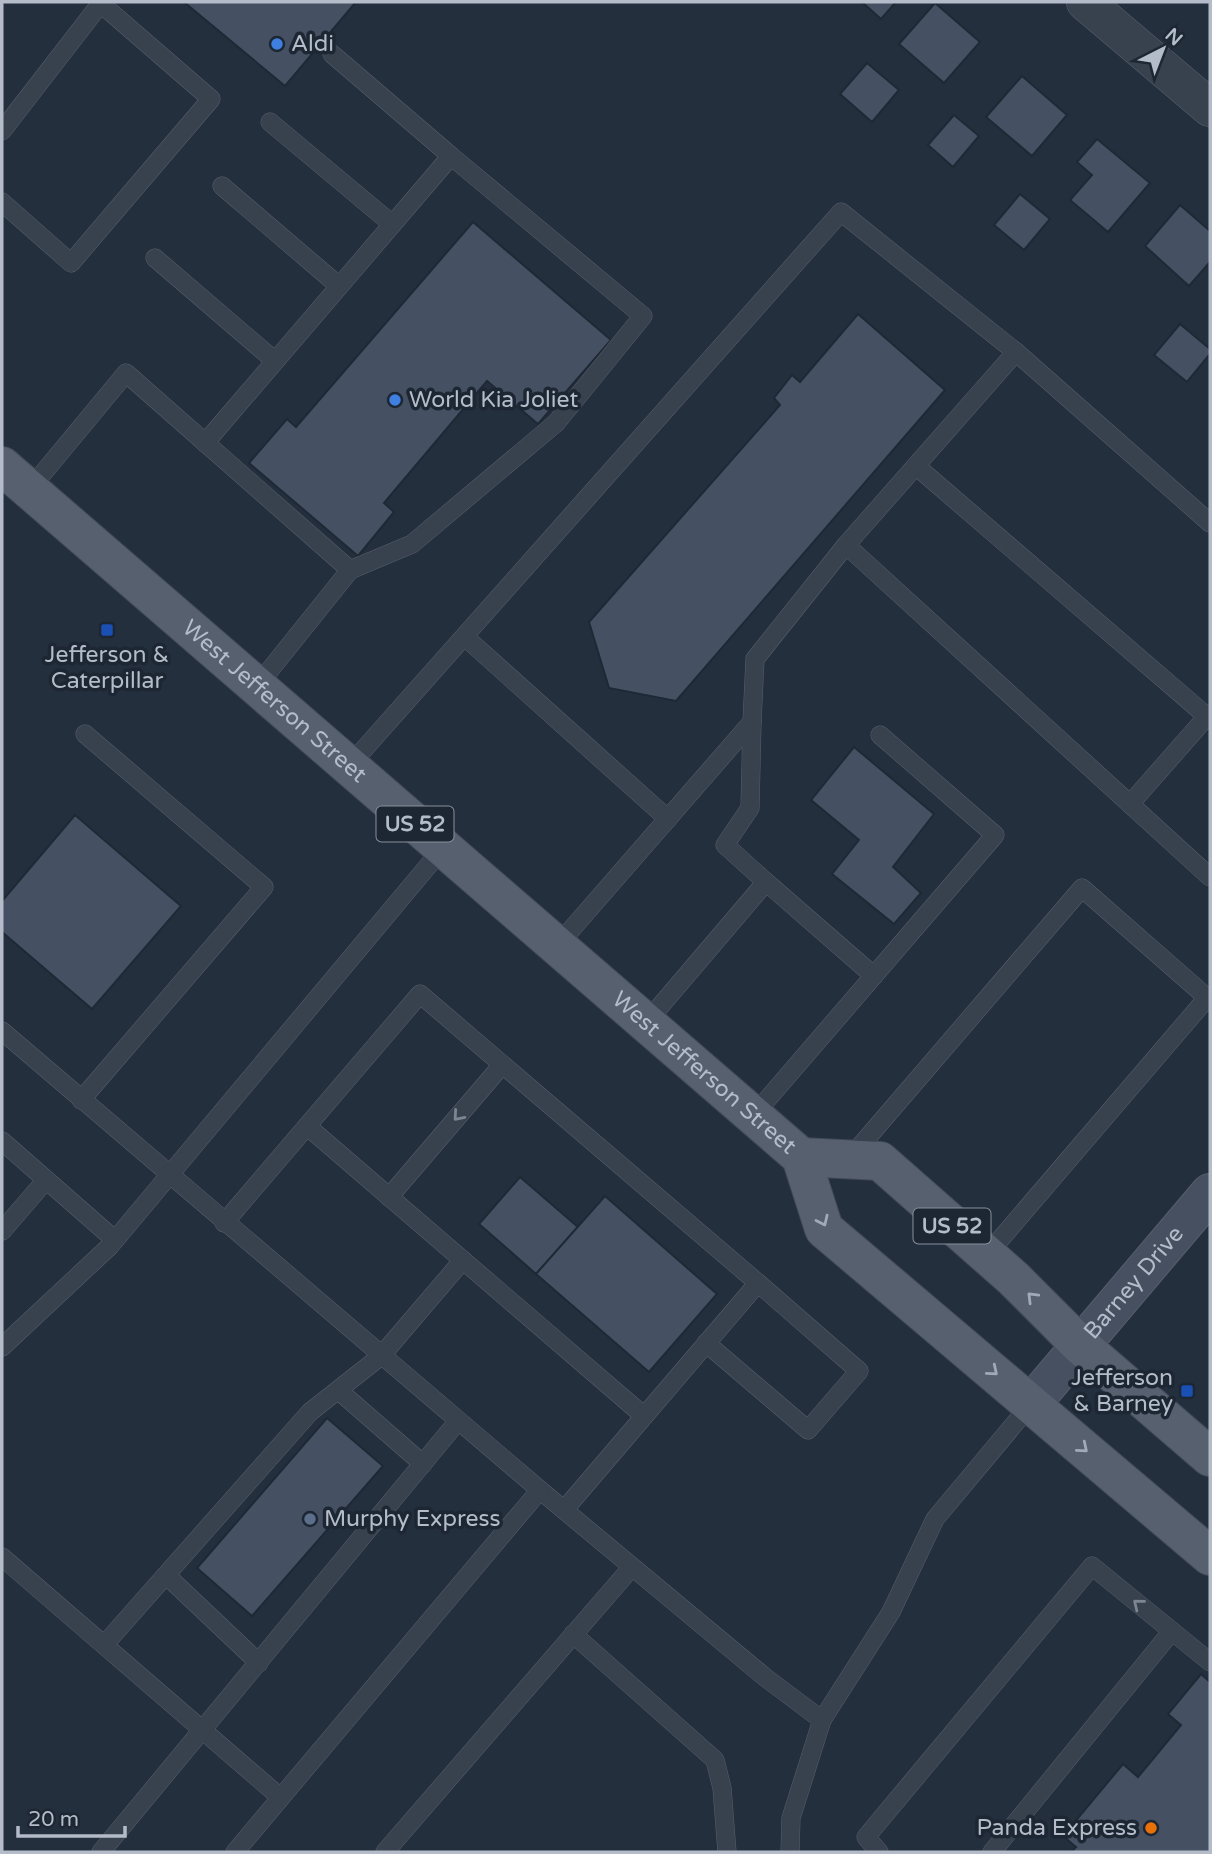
<svg xmlns="http://www.w3.org/2000/svg" width="1212" height="1854" font-family="'Varela Round',sans-serif">
	<style>
		.building { fill: #455162; stroke: #1f2835; stroke-width: 2 }
		.lines { fill: none; stroke-linecap: round; stroke-linejoin: round }
		.lane-casing { stroke: #565f6c; stroke-width: 19 }
		.street-casing { stroke: #565f6c; stroke-width: 38 }
		.secondary-casing { stroke: #565f6c; stroke-width: 40 }
		.primary-casing { stroke: #414a57; stroke-width: 40 }
		.lane { stroke: #38414e; stroke-width: 18 }
		.street { stroke: #38414e; stroke-width: 37 }
		.secondary { stroke: #465061; stroke-width: 38 }
		.primary { stroke: #56606e; stroke-width: 38 }
		.oneway { stroke: #7c8592 }
		.oneway2 { stroke: #a1aab7 }
		.shop-dot { fill: #3f7fe0; stroke: #1d2633; stroke-width: 2.5 }
		.transit-dot { fill: #1a4fb4; stroke: #1d2633; stroke-width: 2.5 }
		.service-dot { fill: #5c6f8a; stroke: #1d2633; stroke-width: 2.5 }
		.food-dot { fill: #e8710a; stroke: #1d2633; stroke-width: 2.5 }
		.labels { text-anchor: middle; dominant-baseline: central; stroke-width: 7; stroke-linejoin: round; paint-order: stroke }
		.shield { fill: #1d2633; stroke: #878f9c; stroke-width: 2 }
		.shield-label { font-size: 21px; font-weight: bold; fill: #b4bcc9 }
		.poi-label { font-size: 23px; fill: #b4bcc9; stroke: #1d2633; text-anchor: start }
		.street-label { font-size: 23px; fill: #b4bcc9; stroke: #1d2633 }
	</style>
	<rect width="100%" height="100%" fill="#242f3e"/>
	<!-- building -->
	<g class="building">
		<polygon points="184,2 356,2 285,86"/>
		<polygon points="862,2 896,2 881,19"/>
		<polygon points="935,3 980,42 944,83 899,44"/>
		<polygon points="867,63 899,90 872,122 840,94"/>
		<polygon points="1022,76 1067,115 1032,156 986,117"/>
		<polygon points="954,115 979,136 953,167 928,145"/>
		<polygon points="1097,139 1150,183 1108,232 1070,200 1092,175 1077,162"/>
		<polygon points="1020,194 1050,219 1024,250 994,225"/>
		<polygon points="1180,205 1210,231 1210,262 1189,286 1145,246"/>
		<polygon points="473,222 611,340 538,424 487,381 384,503 394,512 358,556 249,463 287,419 296,427"/>
		<polygon points="858,314 945,390 676,701 609,688 589,622 780,405 774,398 792,375 800,382"/>
		<polygon points="1180,324 1210,349 1210,354 1187,382 1154,355"/>
		<polygon points="854,747 934,814 893,867 921,893 894,924 832,874 859,840 811,800"/>
		<polygon points="75,815 181,906 92,1009 2,932 2,901"/>
		<polygon points="520,1177 578,1227 536,1274 479,1224"/>
		<polygon points="605,1196 717,1294 649,1372 536,1274"/>
		<polygon points="327,1418 383,1466 252,1616 197,1568"/>
		<polygon points="1201,1674 1210,1682 1210,1852 1071,1852 1076,1847 1063,1836 1123,1764 1138,1777 1181,1725 1168,1714"/>
	</g>
	<g class="lines">
		<defs>
			<g id="lane">
				<polyline points="332,54 451,156"/>
				<polyline points="270,122 392,224"/>
				<polyline points="2,131 101,3"/>
				<polyline points="222,186 339,286"/>
				<polyline points="2,202 71,263 211,99 99,2"/>
				<polyline points="155,258 275,361"/>
				<polyline points="205,443 451,156 643,316 556,423 412,544 350,570"/>
				<polyline points="916,466 1210,719"/>
				<polyline points="29,490 126,373 350,570 257,686"/>
				<polyline points="846,545 1016,352 1210,523"/>
				<polyline points="465,637 668,819"/>
				<polyline points="752,722 750,808 725,845 766,882"/>
				<polyline points="349,766 841,212 1016,352"/>
				<polyline points="1130,804 1210,713"/>
				<polyline points="556,947 752,722 755,659 846,545 1210,877"/>
				<polyline points="645,1024 766,882 874,976"/>
				<polyline points="2,1031 540,1490 766,1678 822,1720"/>
				<polyline points="81,1100 264,887 85,734"/>
				<polyline points="753,1116 995,835 880,735"/>
				<polyline points="307,1126 644,1416"/>
				<polyline points="2,1141 115,1240"/>
				<polyline points="849,1159 1082,888 1210,1000"/>
				<polyline points="389,1197 502,1065"/>
				<polyline points="224,1223 420,994 758,1283 564,1510"/>
				<polyline points="2,1231 46,1180"/>
				<polyline points="986,1256 1207,998"/>
				<polyline points="706,1343 808,1430 859,1371 758,1283"/>
				<polyline points="2,1347 110,1246 443,848"/>
				<polyline points="338,1390 423,1464"/>
				<polyline points="2,1557 280,1797"/>
				<polyline points="166,1575 259,1663"/>
				<polyline points="573,1634 715,1760 722,1788 727,1852"/>
				<polyline points="104,1645 310,1412 381,1356 463,1260"/>
				<polyline points="101,1852 458,1421"/>
				<polyline points="235,1852 540,1490"/>
				<polyline points="385,1852 632,1567"/>
				<polyline points="790,1852 791,1818 822,1720 891,1612 935,1519 1031,1404"/>
				<polyline points="879,1852 866,1837 1092,1566 1210,1662"/>
				<polyline points="992,1852 1172,1631"/>
			</g>
			<polyline id="street" points="1085,2 1210,108"/>
			<g id="secondary">
				<path id="s1" d="M1031,1404L1210,1193"/>
			</g>
			<g id="primary">
				<path id="s2" d="M2,466L801,1157L824,1229L1210,1556"/>
				<polyline points="801,1157 880,1161 1013,1278 1080,1345 1210,1457"/>
			</g>
		</defs>
		<!-- lane casing -->
		<use href="#lane" class="lane-casing"/>
		<!-- street casing -->
		<use href="#street" class="street-casing"/>
		<!-- secondary casing -->
		<use href="#secondary" class="secondary-casing"/>
		<!-- primary casing -->
		<use href="#primary" class="primary-casing"/>
		<!-- lane -->
		<use href="#lane" class="lane"/>
		<!-- street -->
		<use href="#street" class="street"/>
		<!-- secondary -->
		<use href="#secondary" class="secondary"/>
		<!-- primary -->
		<use href="#primary" class="primary"/>
	</g>
	<!-- one-way arrows -->
	<defs><path id="oneway-chevron" d="M-2-3.5L2.5 0L-2 3.5" fill="none" stroke-width="1.6" stroke-linecap="round" stroke-linejoin="round" transform="scale(1.75)"/></defs>
	<g class="oneway">
		<use href="#oneway-chevron" transform="translate(458 1116) rotate(131)"/>
		<use href="#oneway-chevron" transform="translate(1138 1604) rotate(-141)"/>
	</g>
	<g class="oneway2">
		<use href="#oneway-chevron" transform="translate(823 1221) rotate(65)"/>
		<use href="#oneway-chevron" transform="translate(1032 1297) rotate(-135)"/>
		<use href="#oneway-chevron" transform="translate(993 1371) rotate(40)"/>
		<use href="#oneway-chevron" transform="translate(1083 1448) rotate(40)"/>
	</g>
	<!-- markers -->
	<g class="shop-dot">
		<circle cx="277" cy="44" r="7"/>
		<circle cx="395" cy="400" r="7"/>
	</g>
	<g class="transit-dot">
		<rect x="100" y="623" width="14" height="14" rx="3.5"/>
		<rect x="1180" y="1384" width="14" height="14" rx="3.5"/>
	</g>
	<circle class="service-dot" cx="310" cy="1519" r="7"/>
	<circle class="food-dot" cx="1151" cy="1828" r="7"/>
	<g class="labels">
		<!-- shield labels -->
		<g class="shield">
			<rect x="376.5" y="806.5" width="77" height="35" rx="5"/>
			<rect x="913.5" y="1208.5" width="77" height="35" rx="5"/>
		</g>
		<g class="shield-label">
			<text x="415" y="824">US 52</text>
			<text x="952" y="1226">US 52</text>
		</g>
		<!-- poi labels -->
		<g class="poi-label">
			<text x="291" y="44">Aldi</text>
			<text x="409" y="400">World Kia Joliet</text>
			<text x="107" y="655" text-anchor="middle">Jefferson &amp;<tspan x="107" dy="26">Caterpillar</tspan></text>
			<text x="1173" y="1378" text-anchor="end">Jefferson<tspan x="1173" dy="26">&amp; Barney</tspan></text>
			<text x="324" y="1519">Murphy Express</text>
			<text x="1137" y="1828" text-anchor="end">Panda Express</text>
		</g>
		<!-- street labels -->
		<g class="street-label">
			<text stroke="none"><textPath href="#s2" startOffset="360">West Jefferson Street</textPath></text>
			<text stroke="none"><textPath href="#s2" startOffset="928">West Jefferson Street</textPath></text>
			<text stroke="none"><textPath href="#s1" startOffset="159">Barney Drive</textPath></text>
		</g>
	</g>
	<!-- border -->
	<rect width="1212" height="1854" fill="none" stroke="#b4bcc9" stroke-width="7"/>
	<!-- north arrow -->
	<g transform="translate(1163 49) rotate(42)" stroke="#1d2633" stroke-width="5" paint-order="stroke">
	<path d="M0-5L12 26L0 18L-12 26Z" fill="#b4bcc9"/>
	<text y="-10" font-size="19" font-weight="bold" text-anchor="middle" fill="#b4bcc9">N</text>
	</g>
	<!-- scale -->
	<path d="M18 1826v10h107v-10" fill="none" stroke="#b4bcc9" stroke-width="3.5"/>
	<text x="28" y="1826" font-size="21" fill="#b4bcc9" stroke="#1d2633" stroke-width="5" paint-order="stroke">20 m</text>
</svg>
